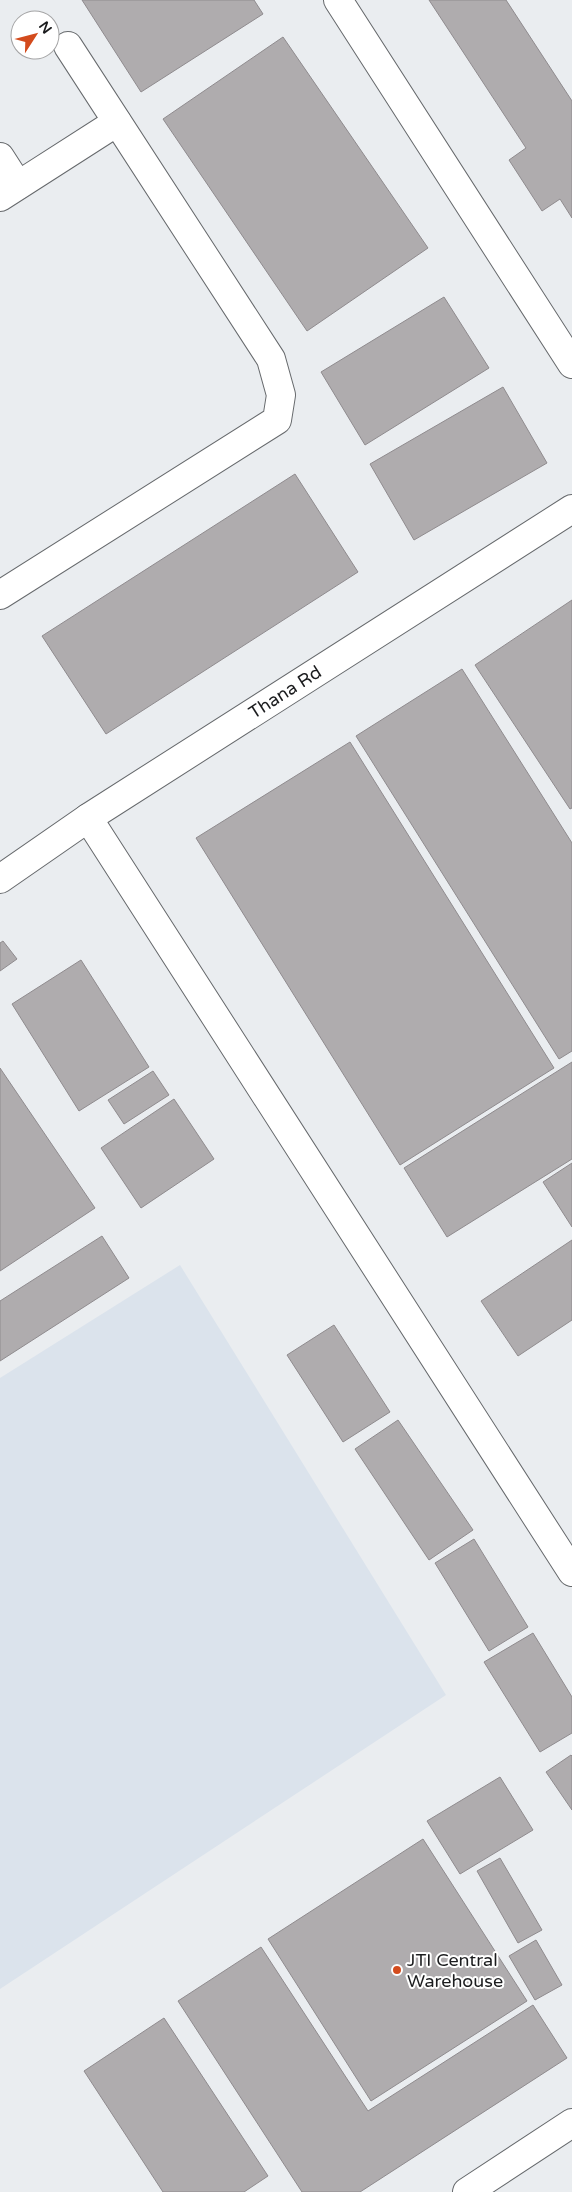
<svg xmlns="http://www.w3.org/2000/svg" width="572" height="2192" font-family="'Varela Round',sans-serif">
	<style>
		.built { fill: #dbe3ec }
		.building { fill: #afacae; stroke: #8f8b8e }
		.lines { fill: none; stroke-linecap: round; stroke-linejoin: round }
		.minor-casing { stroke: #66696c; stroke-width: 30 }
		.minor { stroke: #fff; stroke-width: 28 }
		.poi-dot { fill: #d34b1d; stroke: #fff; stroke-width: 2 }
		.labels { text-anchor: middle; dominant-baseline: central; stroke-width: 4; stroke-linejoin: round; paint-order: stroke }
		.street-label { font-size: 18px; fill: #1b1c1e; stroke: #fff }
		.poi-label { font-size: 18px; fill: #1b1c1e; stroke: #fff; text-anchor: start }
	</style>
	<rect width="100%" height="100%" fill="#eaedf0"/>
	<!-- built -->
	<polygon class="built" points="180,1265 446,1695 0,1989 0,1378"/>
	<!-- building -->
	<g class="building">
		<polygon points="82,0 254,0 263,14 141,92"/>
		<polygon points="429,0 506,0 572,101 572,218 560,199 542,211 509,160 526,148"/>
		<polygon points="283,37 428,248 307,331 163,119"/>
		<polygon points="444,297 489,368 365,445 321,372"/>
		<polygon points="503,387 547,463 414,540 370,464"/>
		<polygon points="295,474 358,572 106,734 42,636"/>
		<polygon points="572,600 572,808 570,809 475,665"/>
		<polygon points="462,669 572,843 572,1051 559,1059 356,736"/>
		<polygon points="350,742 554,1068 400,1165 196,838"/>
		<polygon points="3,941 17,959 0,971 0,943"/>
		<polygon points="81,960 149,1067 79,1111 12,1004"/>
		<polygon points="572,1062 572,1159 447,1237 404,1168"/>
		<polygon points="0,1068 95,1208 0,1271"/>
		<polygon points="153,1071 169,1095 124,1124 108,1100"/>
		<polygon points="174,1099 214,1159 141,1208 101,1148"/>
		<polygon points="572,1163 572,1227 543,1182"/>
		<polygon points="102,1236 129,1278 0,1361 0,1301"/>
		<polygon points="572,1240 572,1320 518,1356 481,1301"/>
		<polygon points="334,1325 390,1412 343,1442 287,1355"/>
		<polygon points="398,1420 473,1530 429,1560 355,1449"/>
		<polygon points="474,1539 528,1627 489,1651 435,1563"/>
		<polygon points="533,1633 572,1697 572,1733 540,1752 484,1662"/>
		<polygon points="571,1755 572,1756 572,1810 546,1772"/>
		<polygon points="500,1777 533,1830 460,1874 427,1821"/>
		<polygon points="423,1839 527,2001 371,2101 268,1939"/>
		<polygon points="500,1858 542,1930 518,1943 477,1871"/>
		<polygon points="536,1940 562,1985 535,2000 509,1956"/>
		<polygon points="261,1947 368,2111 533,2005 567,2058 360,2192 302,2192 178,2001"/>
		<polygon points="164,2018 268,2176 244,2192 163,2192 84,2071"/>
	</g>
	<g class="lines">
		<defs>
			<g id="minor">
				<polyline points="338,0 572,364"/>
				<polyline points="0,157 18,185"/>
				<polyline points="0,197 117,122"/>
				<polyline points="0,595 277,420 281,395 271,359 68,46"/>
				<polyline points="88,818 572,1572"/>
				<path id="s1" d="M0,879L88,818L572,509"/>
				<polyline points="467,2192 572,2123"/>
			</g>
		</defs>
		<!-- minor casing -->
		<use href="#minor" class="minor-casing"/>
		<!-- minor -->
		<use href="#minor" class="minor"/>
	</g>
	<!-- markers -->
	<circle class="poi-dot" cx="397" cy="1970" r="5"/>
	<g class="labels">
		<!-- street labels -->
		<g class="street-label">
			<text stroke="none"><textPath href="#s1" startOffset="341">Thana Rd</textPath></text>
		</g>
		<!-- poi labels -->
		<g class="poi-label">
			<text x="407" y="1960">JTI Central<tspan x="407" dy="21">Warehouse</tspan></text>
		</g>
	</g>
	<!-- north arrow -->
	<g transform="translate(35 35) rotate(54)"><circle r="24" fill="#ffffff" stroke="#a4a4a5"/>
	<path d="M0-4L9 19L0 12L-9 19Z" fill="#d34b1d"/>
	<text y="-8" font-size="14" font-weight="bold" text-anchor="middle" fill="#1b1c1e">N</text>
	</g>
</svg>
